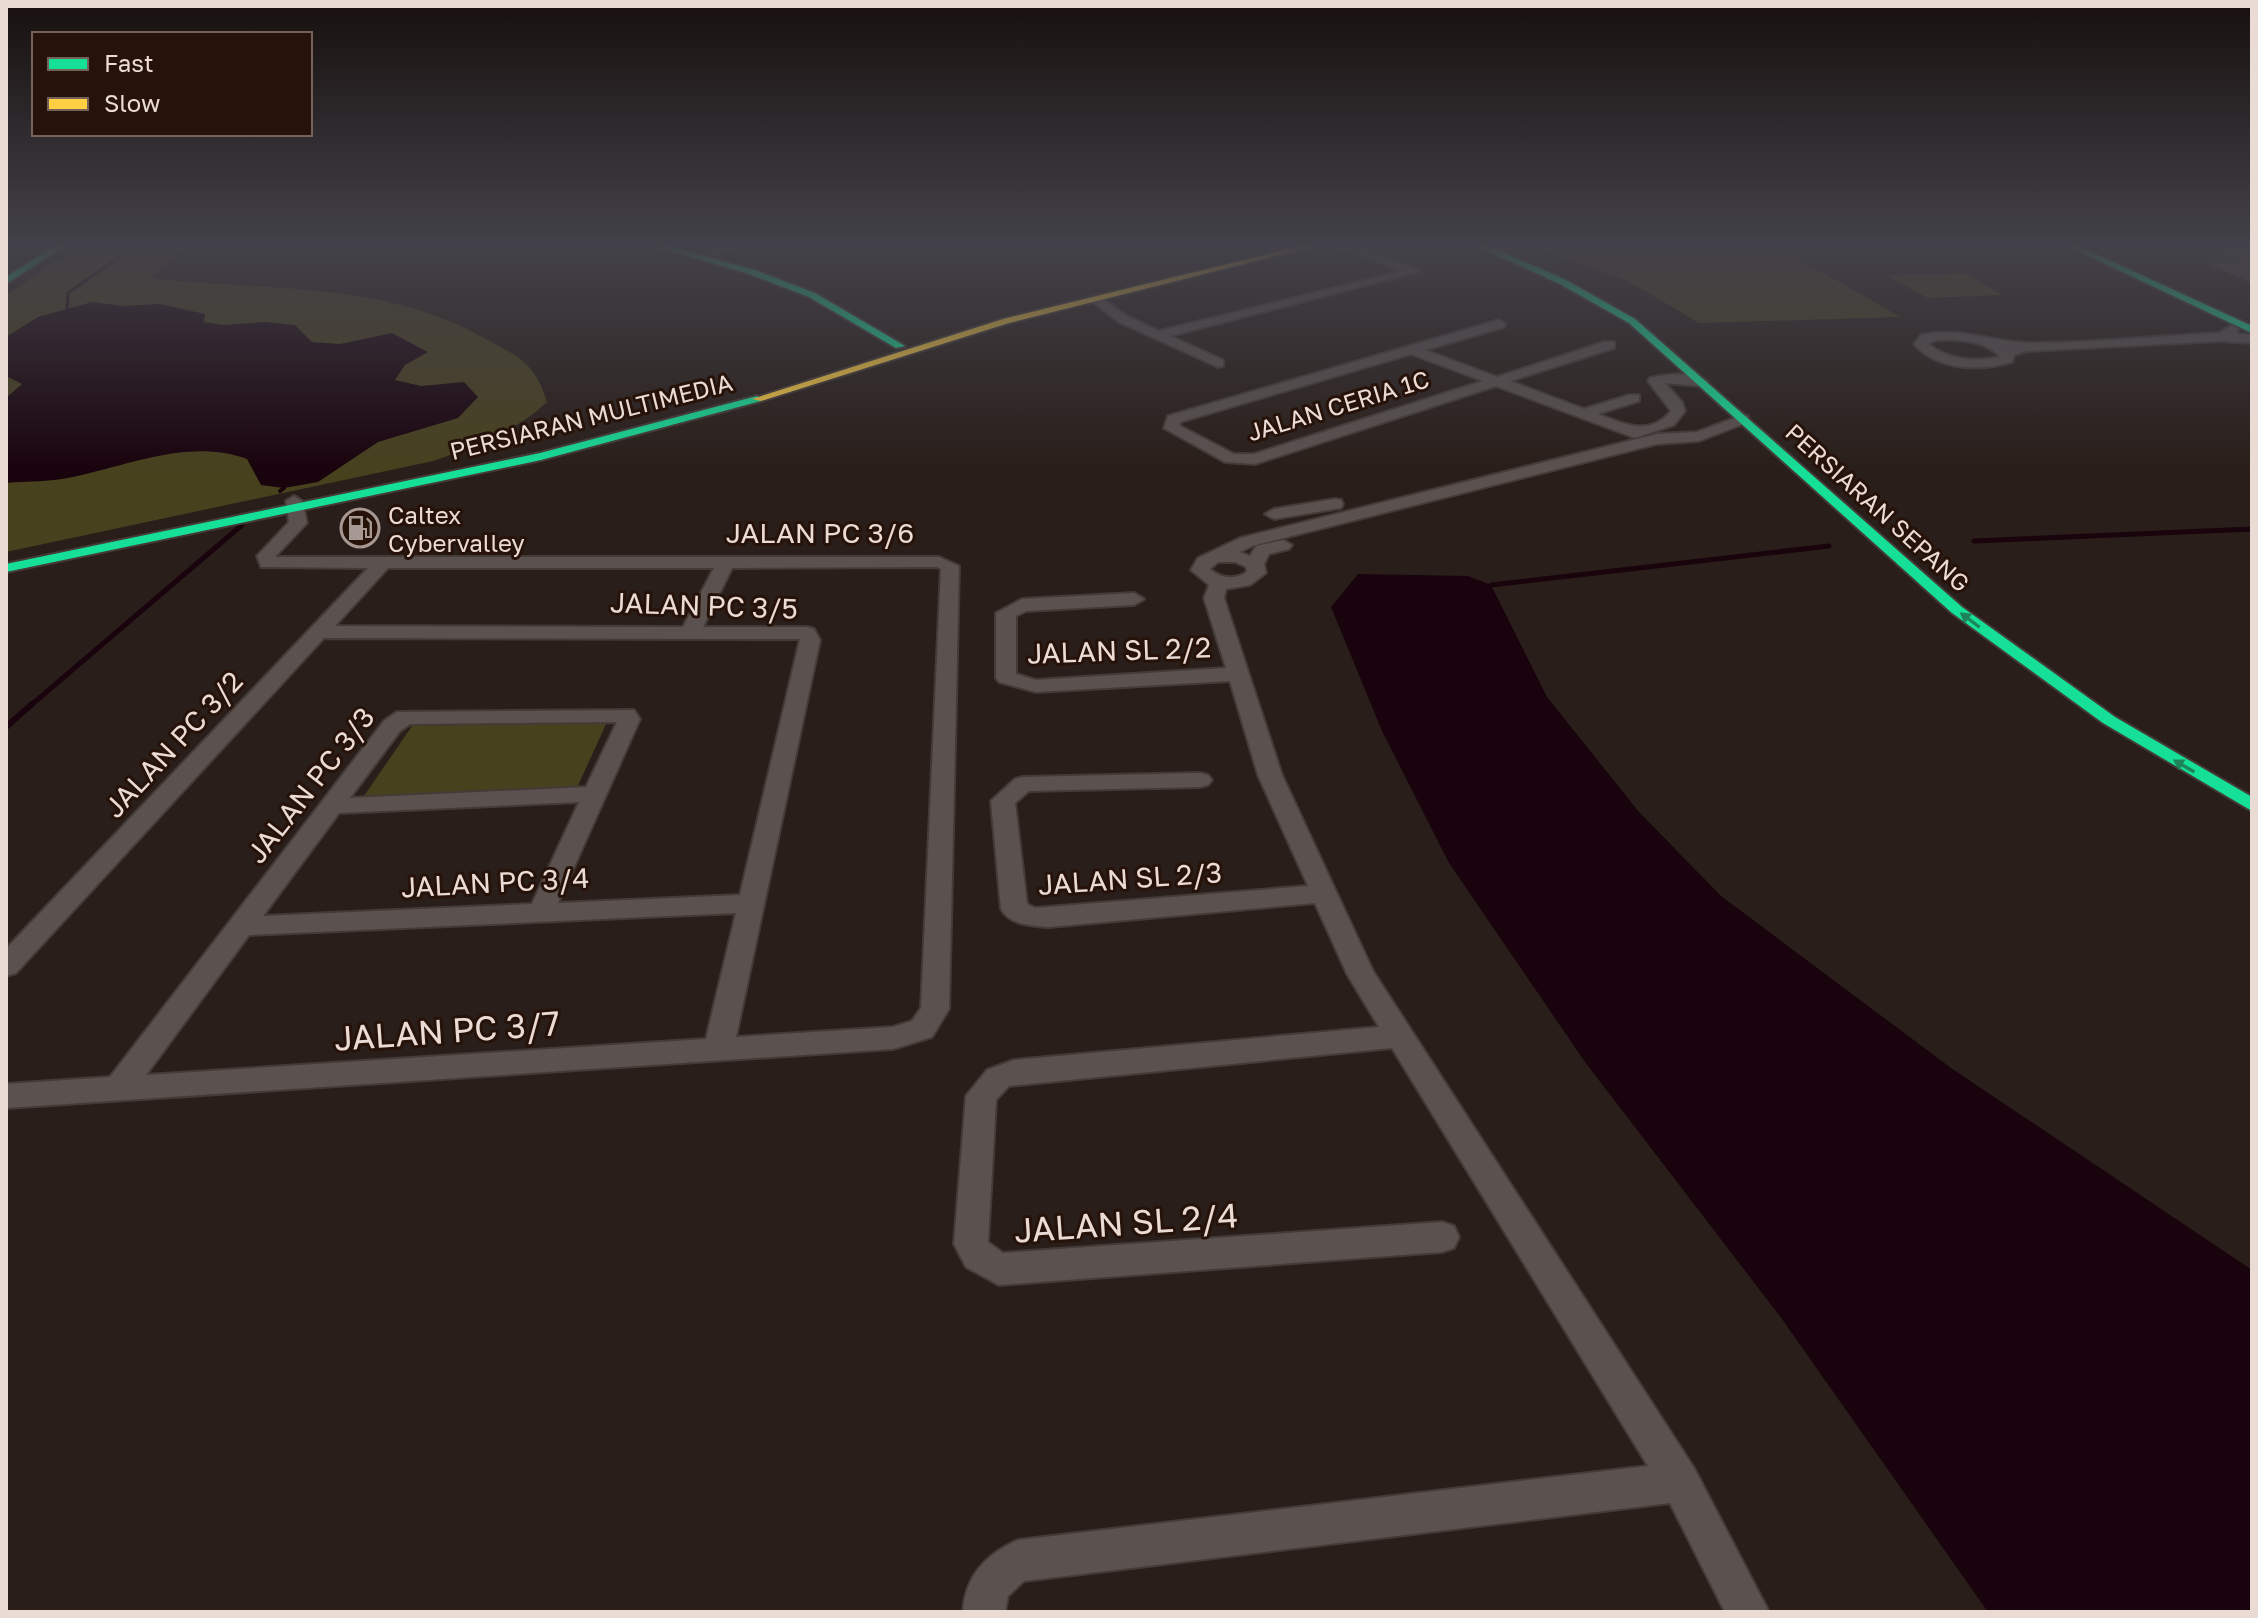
<svg xmlns="http://www.w3.org/2000/svg" width="2258" height="1618" font-family="'Golos Text',sans-serif">
	<style>
		.green { fill: #48411e }
		.water { fill: #19030d }
		.lines { fill: none; stroke-linecap: round; stroke-linejoin: round }
		.stream-far3 { stroke: #19030d; stroke-width: 3 }
		.stream-far2 { stroke: #19030d; stroke-width: 4 }
		.stream-far1 { stroke: #19030d; stroke-width: 5 }
		.stream { stroke: #19030d; stroke-width: 6 }
		.street-casing { stroke: #443b37; stroke-width: 4 }
		.fast-casing { stroke: #443b37; stroke-width: 4 }
		.slow-casing { stroke: #443b37; stroke-width: 4 }
		.street { fill: #5b524f; fill-rule: evenodd }
		.fast { fill: #16e098; fill-rule: evenodd }
		.slow { fill: #ffcf43; fill-rule: evenodd }
		.wall { fill: #4f423f }
		.building { fill: #5f524f; stroke: #756864; stroke-width: 2 }
		.oneway { fill: #1d8358 }
		.labels { text-anchor: middle; dominant-baseline: central; stroke-width: 6; stroke-linejoin: round; paint-order: stroke }
		.far-street-label { font-size: 24px; fill: #eadbd5; stroke: #261209 }
		.far-poi-label { font-size: 24px; fill: #eadbd5; stroke: #261209; text-anchor: start }
		.street-label { font-size: 28px; fill: #eadbd5; stroke: #261209 }
		.near-street-label { font-size: 34px; fill: #eadbd5; stroke: #261209 }
	</style>
	<rect width="100%" height="100%" fill="#291e19"/>
	<!-- green -->
	<g class="green">
		<path d="M83,244H188L150,278C266,292 379,279 486,339C519,357 535,363 547,402C514,433 475,446 433,461L6,552V295Z"/>
		<polygon points="1529,244 1774,244 1900,317 1699,323 1628,281"/>
		<polygon points="1966,273 2002,295 1928,298 1885,275"/>
		<polygon points="607,722 576,790 364,796 412,726"/>
	</g>
	<!-- water -->
	<g class="water">
		<path d="M92,302L124,306L160,304L205,314L204,322L223,325L265,322L295,325L312,342L340,344L392,333L428,352L405,365L395,380L421,386L464,382L478,397L458,418L378,442L318,482L284,488L261,485L247,459C190,438 130,465 73,477C52,482 28,481 6,483V398L22,384L6,376V337L38,317Z"/>
		<polygon points="1358,574 1468,576 1491,585 1547,697 1639,812 1721,896 1951,1068 2252,1270 2252,1612 1988,1612 1782,1319 1585,1062 1449,863 1382,731 1331,607"/>
	</g>
	<g class="lines">
		<!-- stream-far3 -->
		<polyline class="stream-far3" points="67,309 68,293 138,244"/>
		<!-- stream-far2 -->
		<polyline class="stream-far2" points="280,491 284,488"/>
		<!-- stream-far1 -->
		<g class="stream-far1">
			<polyline points="1974,541 2252,529"/>
			<polyline points="1491,585 1829,546"/>
			<polyline points="30,706 242,525"/>
		</g>
		<!-- stream -->
		<polyline class="stream" points="6,727 32,704"/>
		<defs>
			<g id="street">
				<polygon points="728,244 746,244 714,255 708,252"/>
				<polygon points="1331,244 1348,244 1421,271 1170,336 1223,360 1223,366 1218,367 1119,322 1089,299 1099,296 1127,316 1159,331 1403,271"/>
				<path d="M1499,320L1505,324L1504,327L1425,350L1497,377L1604,342H1614V348L1510,381L1584,409L1629,395H1639V401L1598,414C1624,424 1649,437 1671,411L1648,381L1650,378C1668,374 1693,371 1708,382L1701,386L1665,383L1682,402L1685,411L1674,425L1635,438L1496,386L1255,464L1225,462L1164,428L1168,416ZM1411,354L1483,381L1254,454H1234L1180,426V422Z"/>
				<path d="M2232,325L2238,329L2237,334L2252,335V343L2221,341L2027,351L2014,355L2012,362C1980,371 1938,371 1914,344L1921,335C1960,326 1994,343 2032,343C2094,343 2157,336 2219,333ZM1936,340C1957,339 1986,340 2000,357C1976,362 1948,360 1928,344Z"/>
				<path d="M1743,415L1748,416V422L1699,441L1657,444L1252,546L1240,552L1250,556L1256,546L1283,540L1292,545L1289,549L1269,554L1264,564L1266,573L1250,585L1226,589L1224,598L1282,775L1373,971L1694,1468L1769,1612H1725L1670,1503L1024,1581L1008,1596L1005,1612H963C965,1576 986,1554 1018,1540L1648,1466L1392,1048L1009,1086L996,1100L988,1242L1003,1253L1442,1222L1454,1226L1459,1237L1454,1248L1442,1252L999,1285L966,1267L954,1244L966,1096L987,1070L1014,1060L1379,1027L1347,974L1315,903L1049,927C1032,926 1010,925 1001,909L991,801L1015,779L1023,777L1200,773L1208,775L1212,780L1208,785L1200,787L1029,791L1015,803L1027,904L1035,908L1308,886L1258,775L1230,681L1036,692L999,682L996,678V613L1022,599L1134,593L1144,599L1134,605L1026,611L1016,616V674L1036,680L1226,668L1204,598L1209,585L1191,570L1198,558L1240,538L1657,434L1697,432ZM1218,562H1235L1246,567L1247,572C1234,580 1222,579 1210,569Z"/>
				<path d="M294,496L302,501L307,523L275,557H939L959,566L949,1009L932,1037L893,1049L6,1108V1084L110,1077L384,721L397,712L634,710L640,719L558,903L740,895L800,639L324,638L16,973L6,976V949L368,568L261,567L257,556L289,522L286,501ZM937,567L941,569L921,1008L912,1021L893,1027L736,1037L820,640L814,629L807,627H703L732,568ZM388,568H714L683,627L335,626ZM617,722L586,787L350,798L400,731L410,724ZM579,802L532,904L263,916L339,813ZM736,913L706,1039L146,1075L249,935Z"/>
				<polygon points="1335,499 1341,500 1343,504 1341,508 1274,519 1265,514 1274,509"/>
			</g>
			<g id="fast">
				<polygon points="58,244 68,244 6,284 6,277"/>
				<polygon points="647,244 661,244 755,270 815,293 905,346 896,348 809,297 749,274"/>
				<polygon points="1472,244 1484,244 1566,280 1635,319 1962,607 2115,717 2252,797 2252,811 2103,723 1952,613 1629,323 1560,284"/>
				<polygon points="2063,244 2074,244 2252,326 2252,333"/>
				<polygon points="757,396 762,399 761,401 541,460 6,572 6,564 540,453"/>
			</g>
			<polygon id="slow" points="1309,244 1324,244 1009,323 761,401 752,399 1003,319"/>
		</defs>
		<!-- street casing -->
		<use href="#street" class="street-casing"/>
		<!-- fast casing -->
		<use href="#fast" class="fast-casing"/>
		<!-- slow casing -->
		<use href="#slow" class="slow-casing"/>
		<!-- street -->
		<use href="#street" class="street"/>
		<!-- fast -->
		<use href="#fast" class="fast"/>
		<!-- slow -->
		<use href="#slow" class="slow"/>
	</g>
	<!-- wall -->
	<polygon class="wall" points="2214,244 2252,244 2252,283 2208,264 2209,261 2206,260"/>
	<!-- building -->
	<polygon class="building" points="2223,244 2252,244 2252,260 2217,245 2224,245"/>
	<!-- one-way arrows -->
	<defs><path id="oneway-solid" d="M-6-.8H1V-3.2L6.5 0L1 3.2V.8H-6Z" transform="scale(2)"/></defs>
	<g class="oneway">
		<use href="#oneway-solid" transform="translate(1970 620) rotate(-143)"/>
		<use href="#oneway-solid" transform="translate(2184 766) rotate(-150)"/>
	</g>
	<!-- sky -->
	<linearGradient id="sky" x2="0" y2="1"><stop stop-color="#17100e"/><stop offset="0.52" stop-color="#434149"/><stop offset="1" stop-color="#434149" stop-opacity="0"/></linearGradient>
	<rect width="2258" height="471" fill="url(#sky)"/>
	<!-- icons -->
	<defs>
		<symbol id="fuel-ring" viewBox="-11 -11 22 22"><circle r="9.5" fill="#261209" stroke="#a69993" stroke-width="1.5"/><path d="M-5.5-6h7V0h2V4h1.3V-2.5L3-4.5l.8-.8L6-3V5H2.5V1h-1V6h-7ZM-4.2-4.7v3.2H.2V-4.7Z" fill="#a69993"/></symbol>
	</defs>
	<g fill-rule="evenodd">
		<use href="#fuel-ring" x="338" y="506" width="44" height="44"/>
	</g>
	<g class="labels">
		<!-- far-street labels -->
		<g class="far-street-label">
			<text transform="translate(1338 405) rotate(-17)">JALAN CERIA 1C</text>
			<text transform="translate(591 416) rotate(-14)">PERSIARAN MULTIMEDIA</text>
			<text transform="translate(1878 507) rotate(42)">PERSIARAN SEPANG</text>
		</g>
		<!-- far-poi labels -->
		<g class="far-poi-label">
			<text x="388" y="514">Caltex<tspan x="388" dy="28">Cybervalley</tspan></text>
		</g>
		<!-- street labels -->
		<g class="street-label">
			<text x="820" y="532">JALAN PC 3/6</text>
			<text transform="translate(704 605) rotate(2)">JALAN PC 3/5</text>
			<text transform="translate(1119 650) rotate(-2)">JALAN SL 2/2</text>
			<text transform="translate(173 744) rotate(-47)">JALAN PC 3/2</text>
			<text transform="translate(310 785) rotate(-52)">JALAN PC 3/3</text>
			<text transform="translate(1130 878) rotate(-4)">JALAN SL 2/3</text>
			<text transform="translate(495 882) rotate(-3)">JALAN PC 3/4</text>
		</g>
		<!-- near-street labels -->
		<g class="near-street-label">
			<text transform="translate(447 1030) rotate(-4)">JALAN PC 3/7</text>
			<text transform="translate(1126 1222) rotate(-4)">JALAN SL 2/4</text>
		</g>
	</g>
	<!-- border -->
	<rect width="2258" height="1618" fill="none" stroke="#eadbd5" stroke-width="16"/>
	<!-- legend -->
	<rect x="32" y="32" width="280" height="104" fill="#261209" stroke="#74625b" stroke-width="2"/>
	<rect x="48" y="58" width="40" height="12" fill="#16e098" stroke="#74625b" stroke-width="2"/>
	<text x="104" y="72" font-size="24" fill="#eadbd5">Fast</text>
	<rect x="48" y="98" width="40" height="12" fill="#ffcf43" stroke="#74625b" stroke-width="2"/>
	<text x="104" y="112" font-size="24" fill="#eadbd5">Slow</text>
</svg>
